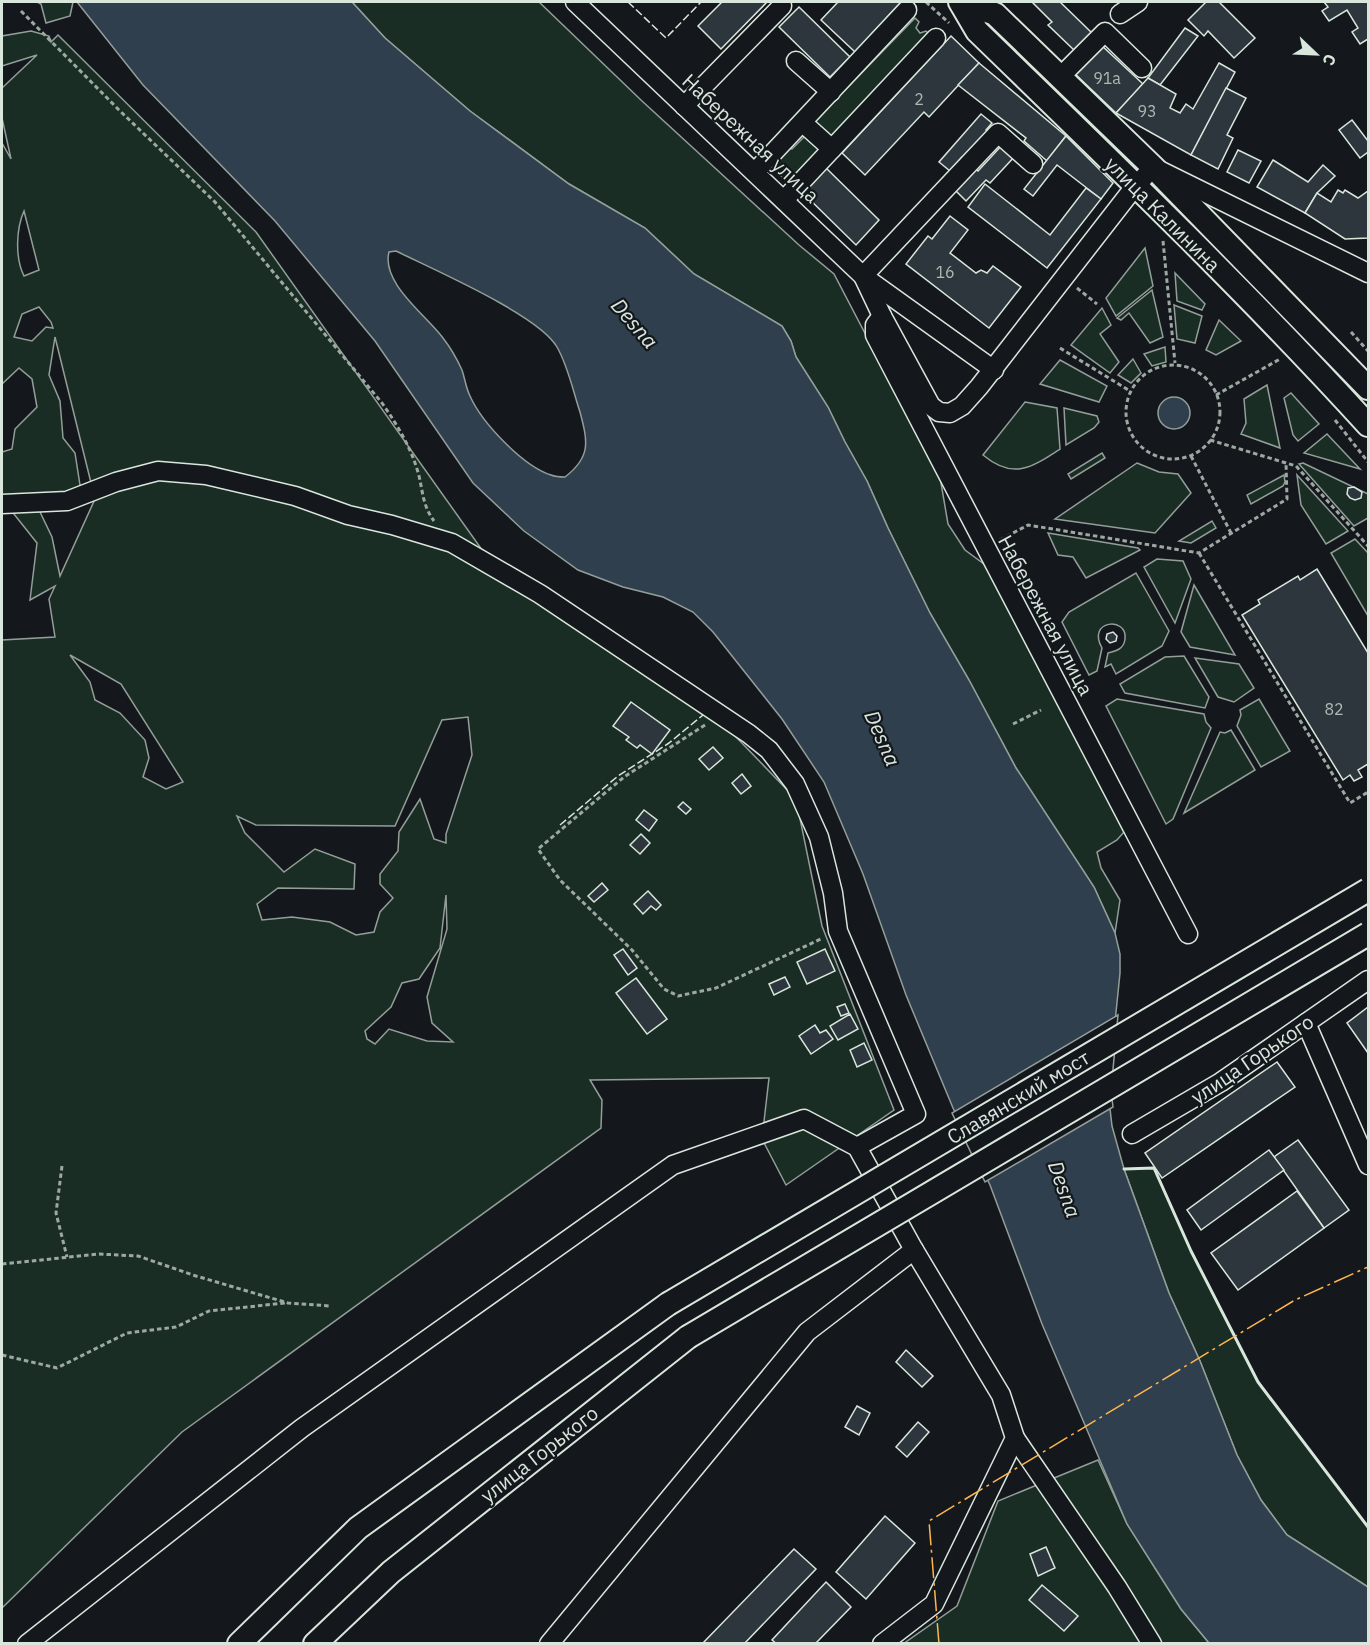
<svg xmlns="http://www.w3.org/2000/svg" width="1370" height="1645" font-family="'IBM Plex Sans',sans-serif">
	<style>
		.green { fill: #1a2d24; stroke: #939e99; stroke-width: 1.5; fill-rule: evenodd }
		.water { fill: #2f3f4d; stroke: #939e99; stroke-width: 1.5; fill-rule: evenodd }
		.pier { fill: #14181c; stroke: #939e99; stroke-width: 1.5 }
		.building { fill: #2c363c; stroke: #d8e6dc; stroke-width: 1.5 }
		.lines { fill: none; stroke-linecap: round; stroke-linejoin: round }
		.minor-casing { stroke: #d8e6dc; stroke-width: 21 }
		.major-casing { stroke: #d8e6dc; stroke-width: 26 }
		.path { stroke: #9da8a2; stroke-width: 3; stroke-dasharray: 4.5 3; stroke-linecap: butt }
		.minor { stroke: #14181c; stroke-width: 18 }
		.major { stroke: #14181c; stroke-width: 22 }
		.major-bridge-casing { stroke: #d8e6dc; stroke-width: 26; stroke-linecap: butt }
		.major-bridge { stroke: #14181c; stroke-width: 22 }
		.fence { stroke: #d8e6dc; stroke-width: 1.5; stroke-dasharray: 8 3; stroke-linecap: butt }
		.wall { stroke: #d8e6dc; stroke-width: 3 }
		.power { stroke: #ffb74d; stroke-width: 1.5; stroke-dasharray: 21 4.5 3 4.5; stroke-linecap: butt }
		.labels { text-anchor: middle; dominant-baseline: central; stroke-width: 4.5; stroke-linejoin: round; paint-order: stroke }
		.number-label { font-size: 16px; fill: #adbab4 }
		.street-label { font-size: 20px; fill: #d8e6dc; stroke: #14181c }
		.water-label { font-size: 21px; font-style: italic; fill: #d8e6dc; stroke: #14181c }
	</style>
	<rect width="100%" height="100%" fill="#14181c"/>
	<!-- green -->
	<g class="green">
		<polygon points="37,2 73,2 70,16 46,23 41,4"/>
		<polygon points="352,2 539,2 642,101 799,245 834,274 940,477 948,524 965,550 988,567 1124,832 1117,840 1097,852 1101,868 1120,900 1115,933 1094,887 1016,768 969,680 930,613 888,528 867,481 845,442 828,407 796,357 791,341 782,326 694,274 645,228 569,184 470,111 385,38"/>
		<polygon points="915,18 919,22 916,28 920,33 926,31 931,36 834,139 812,124"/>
		<path d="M31,31L49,36L51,42L58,35L256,232L502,578L710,710L796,799L822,926L894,1110L786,1185L762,1139L769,1078L590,1080L602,1100L601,1128L182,1432L2,1608V640L55,637L49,599L55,586L30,600L37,543L2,499V452L12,449L15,429L37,407L32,379L19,368L2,384V143L11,159L2,118V88L37,55L2,66V36ZM24,211L39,270L24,276C15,258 16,229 24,211ZM39,307L51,322L53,328L46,327L32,341L14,337L22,314ZM55,337L95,499L60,576L52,537L40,512L82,498L75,453L63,438L60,401L49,375ZM70,655L121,684L183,782L166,789L143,777L149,758L145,740L120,713L95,700L90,682ZM468,717L472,755L446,834V843L434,839L420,799L399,832L398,851L380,874V884L393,898L380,912L374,932L356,935L330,922L292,917L262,920L257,904L278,888L354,889L355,864L315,849L284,872L245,833L237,816L256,825L395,826L442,720ZM446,895L447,929L427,997L432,1023L453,1042L427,1041L389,1029L375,1044L367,1039L365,1031L391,1007L402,983L419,979L440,948Z"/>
		<polygon points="805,136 820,150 793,187 770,166 787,148 792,149"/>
		<polygon points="1145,248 1153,286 1116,316 1106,298"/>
		<polygon points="1175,273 1205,304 1202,310 1177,301"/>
		<polygon points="1152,290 1163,337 1150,343 1129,313 1121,320 1117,318"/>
		<polygon points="1174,305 1202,316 1195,343 1177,339"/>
		<polygon points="1102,308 1111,325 1100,334 1119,362 1110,373 1071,345"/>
		<polygon points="1219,320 1241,341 1216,355 1206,350"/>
		<polygon points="1165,347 1166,362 1152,366 1144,354"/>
		<polygon points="1133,359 1141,373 1131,383 1118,375"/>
		<polygon points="1060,360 1107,386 1099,402 1040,384"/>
		<polygon points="1267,385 1280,448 1241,434 1246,423 1244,399"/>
		<polygon points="1291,393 1319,424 1298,441 1293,435 1284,398"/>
		<path d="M1025,402L1057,408L1060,449C1031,468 1013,480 983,455Z"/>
		<polygon points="1064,408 1097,416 1099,422 1094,428 1066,445"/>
		<polygon points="1327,434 1360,469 1304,453"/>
		<polygon points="1102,453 1105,458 1071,479 1068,474"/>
		<polygon points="1137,463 1159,472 1178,474 1191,493 1155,533 1055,519"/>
		<polygon points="1303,463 1368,494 1368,518 1354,526 1299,464"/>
		<polygon points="1284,475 1285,482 1283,486 1251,504 1247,495"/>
		<polygon points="1297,475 1348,531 1326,544 1301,505"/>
		<polygon points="1212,521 1216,528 1191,543 1179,541"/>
		<polygon points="1048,533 1138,548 1140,550 1086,578 1073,557 1058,555"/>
		<polygon points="1355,539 1368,553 1368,616 1331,553"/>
		<polygon points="1157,559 1183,561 1191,579 1175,623 1144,567"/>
		<path d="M1136,573L1169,631L1162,646L1116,674L1111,664L1105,667L1108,653C1116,651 1124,649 1125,639C1128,616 1086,620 1102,648L1097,671L1089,675L1062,622L1069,612Z"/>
		<polygon points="1194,585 1235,655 1190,647 1181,632"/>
		<polygon points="1184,656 1209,697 1205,708 1125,693 1120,684 1165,657"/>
		<polygon points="1195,658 1239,664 1254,688 1234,702 1218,697"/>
		<polygon points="1117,699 1204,714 1206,722 1211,728 1173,819 1166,824 1106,706"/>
		<polygon points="1259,699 1290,751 1261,767 1237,726 1241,715 1240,710"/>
		<polygon points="1231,730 1255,770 1184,813 1220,732 1225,733"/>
		<polygon points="1154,1168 1191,1251 1258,1382 1368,1527 1368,1587 1287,1535 1261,1500 1237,1455 1200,1361 1169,1293 1124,1169"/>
		<polygon points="1098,1460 1127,1524 1181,1609 1209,1643 903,1644 957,1606 998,1501"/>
	</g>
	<!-- water -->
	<g class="water">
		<path d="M77,2H352L385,38L470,111L569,184L645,228L694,274L782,326L791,341L796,357L828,407L845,442L867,481L888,528L930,613L969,680L1016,768L1094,887L1115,933L1120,954V973L1108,1091L1112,1126L1124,1169L1169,1293L1200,1361L1237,1455L1261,1500L1287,1535L1368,1587V1643H1209L1181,1609L1127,1524L1042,1324L990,1185L953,1108L906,995L863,874L824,782L782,719L713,632L693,612L663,597L623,587L578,570L524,531L473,483L375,341L275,221L143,85ZM396,251C432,269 539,315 557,347C568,366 573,391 580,412C588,442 591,457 565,477C561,477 556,477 551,475C523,466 482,423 470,396C466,388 465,379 462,370C457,359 450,347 443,338C426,315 381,283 389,252Z"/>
		<circle cx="1174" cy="413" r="16"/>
	</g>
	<!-- pier -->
	<polygon class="pier" points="1118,1015 1111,1091 1113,1107 985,1182 952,1113"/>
	<!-- building -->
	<g class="building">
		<polygon points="722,2 767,2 721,49 698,26"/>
		<polygon points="838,2 901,2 855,52 821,20"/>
		<polygon points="1034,2 1060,2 1092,33 1075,51 1048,25 1052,22 1033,3"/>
		<polygon points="1206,2 1219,2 1255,38 1234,58 1208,31 1204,36 1188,20"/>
		<polygon points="1324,2 1368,2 1368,39 1360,44 1352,32 1358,28 1347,10 1329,21 1322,11 1328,7"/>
		<polygon points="799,7 850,57 830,77 779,27"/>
		<polygon points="1185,28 1198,36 1160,85 1148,78"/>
		<polygon points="951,36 979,63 929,117 924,112 865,175 842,153"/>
		<polygon points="1100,44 1143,84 1116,113 1072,71"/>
		<polygon points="979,63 1066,136 1047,161 1024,141 1026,138 958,85"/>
		<polygon points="1219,63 1235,72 1191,155 1116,113 1148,78 1176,94 1170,108 1180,113 1186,104 1193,109"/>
		<polygon points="1226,88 1246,98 1227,135 1233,138 1218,169 1191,155"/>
		<polygon points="981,114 992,123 986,130 988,132 964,159 962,157 950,171 939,162"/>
		<polygon points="1352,120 1368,141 1368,152 1360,158 1339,130"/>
		<polygon points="1066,136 1113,183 1101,199 1057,165 1033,196 1024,189"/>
		<polygon points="1004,143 1016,155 990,183 986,180 966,201 955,190 974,168 978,171"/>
		<polygon points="1238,150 1261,161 1249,183 1227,172"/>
		<polygon points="1273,160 1308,182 1323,165 1335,176 1317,193 1305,213 1257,187"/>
		<polygon points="825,167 879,220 856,245 801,191"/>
		<polygon points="985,184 1050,235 1086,188 1101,199 1047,268 968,207"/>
		<polygon points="1338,190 1343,193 1345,190 1358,198 1368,191 1368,238 1345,239 1305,213 1317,193 1331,202"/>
		<polygon points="950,216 968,230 950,253 976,273 981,270 987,273 993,266 1021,287 989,328 906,264 928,236 932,239"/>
		<polygon points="1354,487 1362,492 1361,498 1355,500 1350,498 1347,494 1348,488"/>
		<polygon points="1317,569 1368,653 1368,764 1358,770 1362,777 1354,781 1350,775 1343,780 1242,615 1260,604 1258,600 1298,576 1300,580"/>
		<polygon points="1113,632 1117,636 1116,641 1110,643 1106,639 1107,634"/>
		<polygon points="631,702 670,730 652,754 640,745 637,748 626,740 629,737 613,726"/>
		<polygon points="713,747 723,758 709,770 699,759"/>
		<polygon points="742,774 751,786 741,794 732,783"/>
		<polygon points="683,802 691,809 686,814 678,807"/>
		<polygon points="644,810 657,820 649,831 636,820"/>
		<polygon points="641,834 650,843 640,854 630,845"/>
		<polygon points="602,883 608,890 594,902 588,896"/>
		<polygon points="648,891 661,905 656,910 651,906 643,914 634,904"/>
		<polygon points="623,949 637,968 628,975 614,955"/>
		<polygon points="825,949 835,971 807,984 797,962"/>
		<polygon points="785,977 790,987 774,995 769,984"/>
		<polygon points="636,978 667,1019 647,1034 616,993"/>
		<polygon points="845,1004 849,1013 841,1016 837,1007"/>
		<polygon points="1368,1007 1368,1053 1347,1023"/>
		<polygon points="850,1014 858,1029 838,1040 830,1026"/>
		<polygon points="815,1025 820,1033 826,1030 833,1039 811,1054 799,1036"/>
		<polygon points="864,1043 872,1060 857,1067 850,1050"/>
		<polygon points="1277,1062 1295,1087 1162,1178 1145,1153"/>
		<polygon points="1298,1140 1349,1210 1324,1228 1274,1157"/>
		<polygon points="1269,1150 1284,1170 1201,1230 1187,1210"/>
		<polygon points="1297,1191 1324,1228 1238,1290 1211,1253"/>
		<polygon points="906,1350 933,1376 922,1387 896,1362"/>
		<polygon points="857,1406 870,1413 859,1435 845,1427"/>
		<polygon points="918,1422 929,1432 907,1457 896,1447"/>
		<polygon points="885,1516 915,1543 866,1599 836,1572"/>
		<polygon points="1046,1547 1055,1568 1038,1576 1030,1554"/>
		<polygon points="794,1549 816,1569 744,1644 702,1644"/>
		<polygon points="826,1582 851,1607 815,1644 777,1644 772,1640"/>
		<polygon points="1042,1585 1078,1616 1064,1631 1029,1600"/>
	</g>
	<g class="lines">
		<defs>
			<g id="minor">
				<polyline points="575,2 863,276 882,316 931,406 939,412 950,413 962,406 979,387 1129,194 1153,167 1368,273"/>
				<polyline points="1120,14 1138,2"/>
				<polyline points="796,61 831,92"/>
				<polyline points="1060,77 1105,32 1142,68"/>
				<polyline points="684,106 782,6"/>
				<polyline points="803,123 832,149"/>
				<polyline points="755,172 907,10"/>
				<polyline points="785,199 936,38"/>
				<polyline points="882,316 875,325 875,335 1188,934"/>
				<polyline points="994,370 863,276 998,133 1033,164"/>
				<polyline points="2,504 67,501 116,482 158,471 206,475 295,496 348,515 392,525 452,543 540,594 749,734 769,750 795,784 819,837 833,893 838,931 916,1114 857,1147"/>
				<polyline points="1306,1023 1368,1165"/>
				<polyline points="1132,1134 1221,1082 1368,980"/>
				<polyline points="1015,1438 1117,1587 1152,1644"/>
				<polyline points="27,1644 302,1428 673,1165 804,1119 857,1147 914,1250 1001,1395 1015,1438 934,1604 882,1644"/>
				<polyline points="549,1644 807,1332 914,1250"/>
			</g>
			<g id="major">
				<path d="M960,2L977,31C1110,160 1244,289 1368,425"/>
				<polyline points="961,2 995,14 1153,167 1368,388"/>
				<polyline points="239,1644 358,1528 668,1304"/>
				<polyline points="315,1644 391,1572 688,1337"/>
			</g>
		</defs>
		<!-- minor casing -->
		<use href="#minor" class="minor-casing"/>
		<!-- major casing -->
		<use href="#major" class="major-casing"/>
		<!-- path -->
		<g class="path">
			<polyline points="926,2 949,23"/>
			<path d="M21,11L119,110L215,202L382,403C398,426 412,449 419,476C423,493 423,506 434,521"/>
			<polyline points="1163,241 1175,363"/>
			<polyline points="1077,288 1097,304"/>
			<polyline points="1351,332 1368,351"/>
			<polyline points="1060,348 1130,391"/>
			<circle cx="1173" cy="412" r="47"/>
			<polyline points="1216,395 1280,359"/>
			<polyline points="1335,420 1368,462"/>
			<polyline points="1210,440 1296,466 1368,546"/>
			<polyline points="1191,456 1231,533"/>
			<polyline points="1000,540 1028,525 1199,553 1287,499 1286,463"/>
			<polyline points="1199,553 1350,803 1368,792"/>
			<polyline points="1013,724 1041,710"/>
			<polyline points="705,725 624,777 538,849 560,880 632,950 664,989 678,996 716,988 823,938"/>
			<polyline points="62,1166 56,1213 67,1257"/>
			<polyline points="2,1264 99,1254 138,1256 196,1276 288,1303 330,1306"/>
			<polyline points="2,1355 57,1368 127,1333 176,1327 209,1311 285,1303"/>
		</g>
		<!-- minor -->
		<use href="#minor" class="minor"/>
		<!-- major -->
		<use href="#major" class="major"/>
		<defs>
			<g id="major-bridge">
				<polyline points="668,1304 1368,890"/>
				<polyline points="688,1337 1368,934"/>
			</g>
		</defs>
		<!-- major-bridge casing -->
		<use href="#major-bridge" class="major-bridge-casing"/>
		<!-- major-bridge -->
		<use href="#major-bridge" class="major-bridge"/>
		<!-- fence -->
		<g class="fence">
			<polyline points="628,2 666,38 701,2"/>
			<polyline points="560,825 618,776 669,743 703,715"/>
		</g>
		<!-- wall -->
		<polyline class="wall" points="1124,1169 1154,1168 1191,1251 1258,1382 1368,1527"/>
		<!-- power -->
		<polyline class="power" points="939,1644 929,1521 1295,1300 1368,1267"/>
	</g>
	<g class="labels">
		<!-- number labels -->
		<g class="number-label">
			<text x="1107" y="78">91а</text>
			<text x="919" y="99">2</text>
			<text x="1147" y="111">93</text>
			<text x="945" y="272">16</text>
			<text x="1334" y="709">82</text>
		</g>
		<!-- street labels -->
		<g class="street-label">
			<text transform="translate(751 138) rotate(43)">Набережная улица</text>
			<text transform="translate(1163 214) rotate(45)">улица Калинина</text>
			<text transform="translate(1046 615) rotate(62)">Набережная улица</text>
			<text transform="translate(1252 1059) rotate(-34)">улица Горького</text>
			<text transform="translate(1018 1097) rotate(-31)">Славянский мост</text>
			<text transform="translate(539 1454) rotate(-38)">улица Горького</text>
		</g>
		<!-- water labels -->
		<g class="water-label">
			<text transform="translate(635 323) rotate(49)">Desna</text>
			<text transform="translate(883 738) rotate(66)">Desna</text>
			<text transform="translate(1065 1189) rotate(70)">Desna</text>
		</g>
	</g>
	<!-- border -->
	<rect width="1370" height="1645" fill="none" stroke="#d8e6dc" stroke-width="6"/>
	<!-- north arrow -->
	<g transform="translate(1316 54) rotate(113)" stroke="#14181c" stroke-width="4.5" paint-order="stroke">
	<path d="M0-4.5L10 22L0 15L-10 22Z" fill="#d8e6dc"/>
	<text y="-9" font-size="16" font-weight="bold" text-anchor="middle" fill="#d8e6dc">С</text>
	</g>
</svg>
